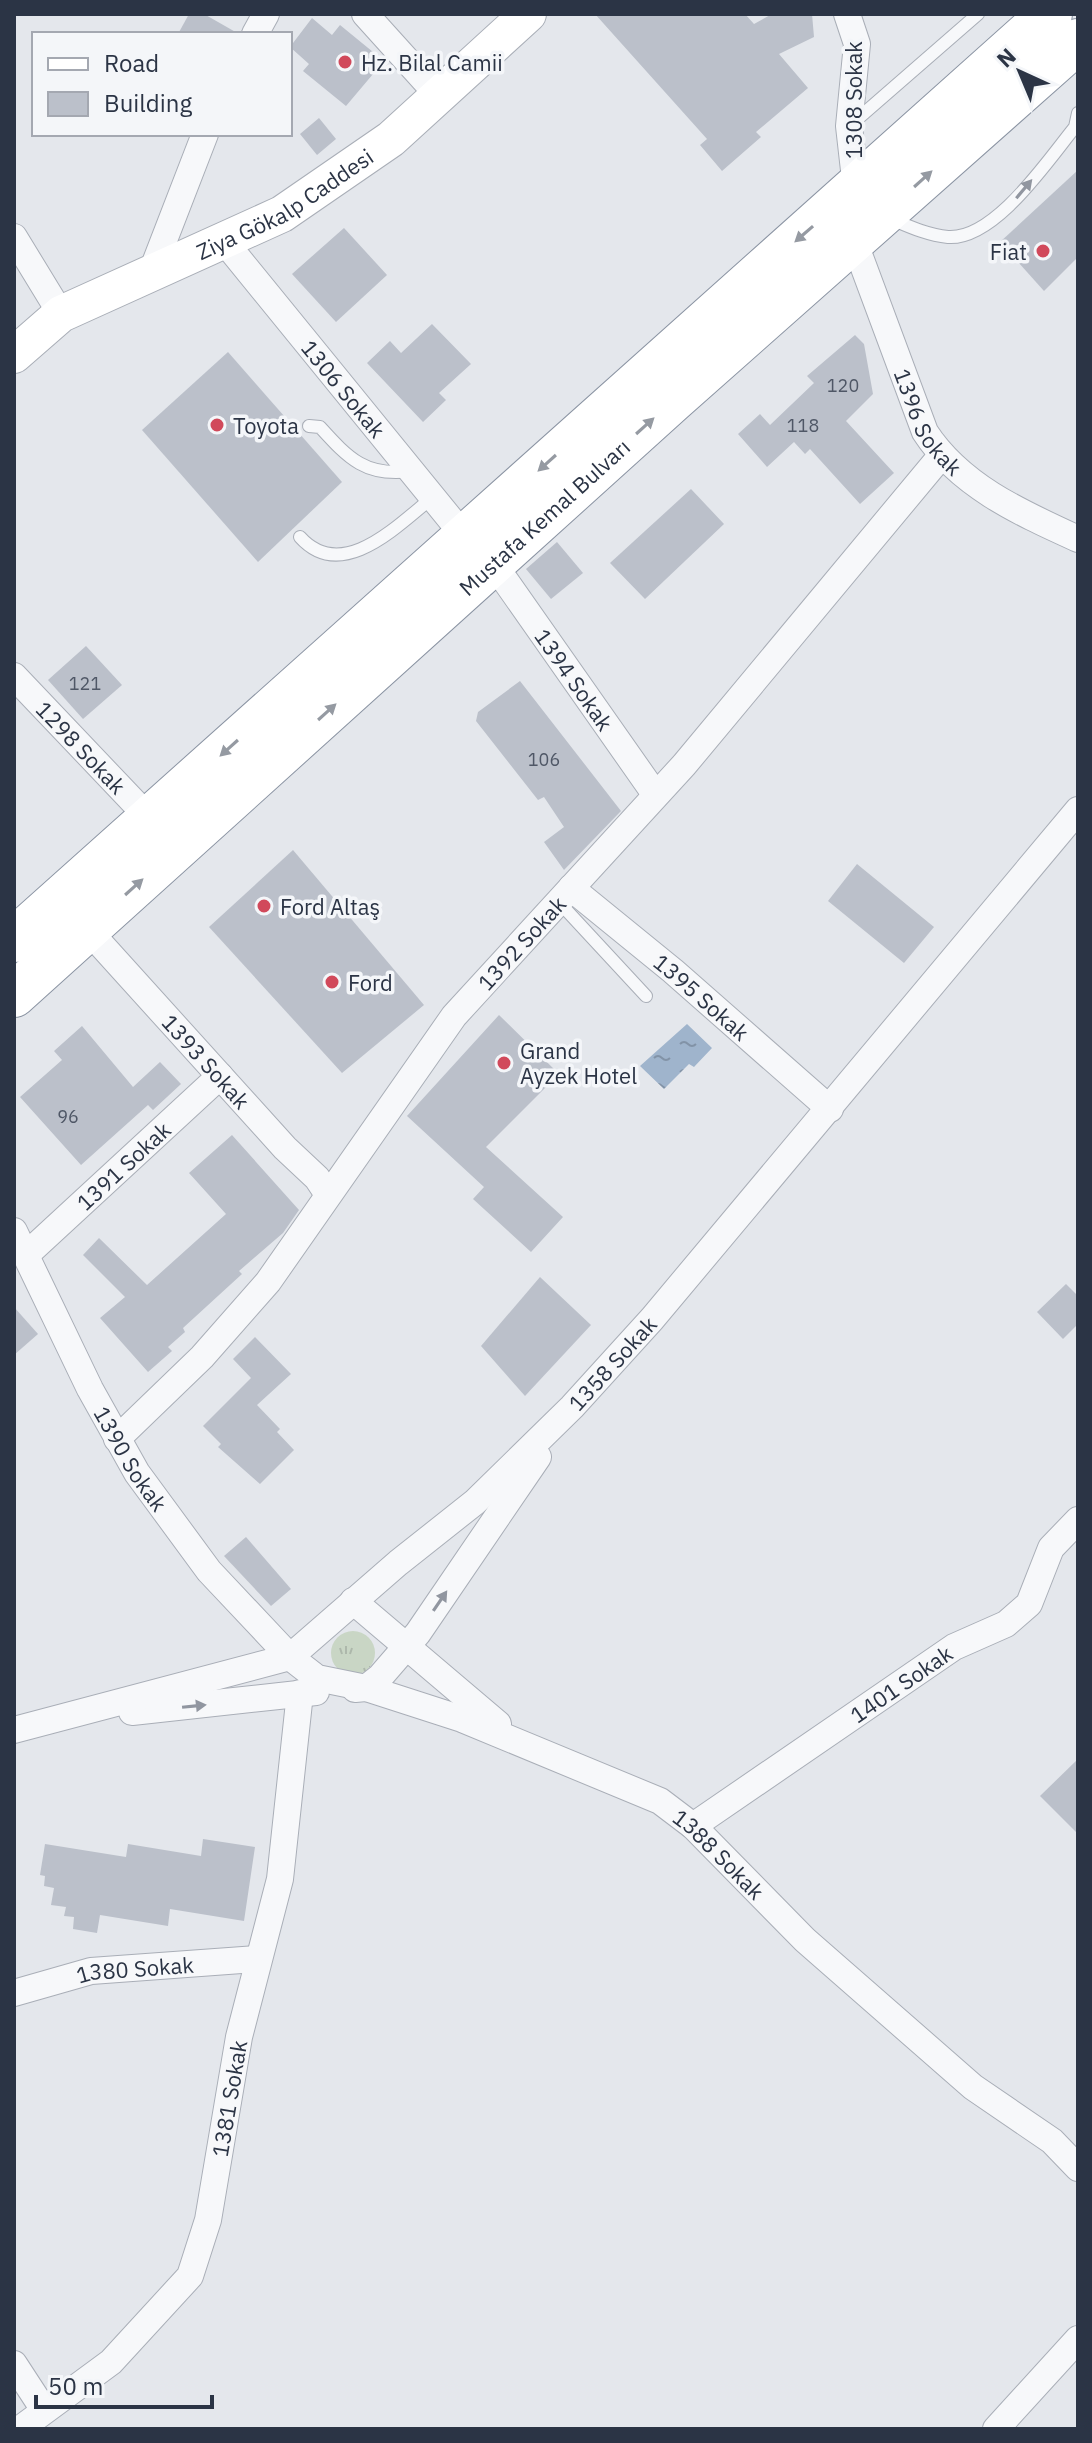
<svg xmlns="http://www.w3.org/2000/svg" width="1092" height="2443" font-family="'IBM Plex Sans',sans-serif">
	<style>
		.grass { fill: url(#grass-tufts) }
		.water { fill: url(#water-ripples) }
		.building { fill: #bbc0ca }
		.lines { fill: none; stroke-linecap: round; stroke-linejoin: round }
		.lane-casing { stroke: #a9aeb7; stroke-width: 14 }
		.street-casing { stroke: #a9aeb7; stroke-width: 28 }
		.secondary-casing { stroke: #a9aeb7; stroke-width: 38 }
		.highway-casing { stroke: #8b94a3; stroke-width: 46 }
		.lane { stroke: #f7f8fa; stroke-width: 12 }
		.street { stroke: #f7f8fa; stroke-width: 26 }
		.secondary { stroke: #fff; stroke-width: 36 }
		.highway { stroke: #fff; stroke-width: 44 }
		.oneway { fill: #959aa2 }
		.oneway2 { fill: #9196a0 }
		.poi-dot { fill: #d1495b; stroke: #f4f6f9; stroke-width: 3 }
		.labels { text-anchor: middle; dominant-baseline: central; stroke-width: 7; stroke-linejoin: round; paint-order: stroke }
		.number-label { font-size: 18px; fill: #4f5766 }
		.poi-label { font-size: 22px; fill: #2b3445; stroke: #f4f6f9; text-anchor: start }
		.street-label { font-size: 22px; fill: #2b3445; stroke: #f4f6f9 }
	</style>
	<defs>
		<pattern id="grass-tufts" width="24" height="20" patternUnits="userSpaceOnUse" patternTransform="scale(2)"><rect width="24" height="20" fill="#c9d6c5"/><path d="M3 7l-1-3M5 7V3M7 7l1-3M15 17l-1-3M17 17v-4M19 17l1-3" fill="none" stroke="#adb8ab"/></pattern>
		<pattern id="water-ripples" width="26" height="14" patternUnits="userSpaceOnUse" patternTransform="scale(2)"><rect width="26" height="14" fill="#9fb4cc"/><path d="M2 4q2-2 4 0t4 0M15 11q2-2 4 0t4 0" fill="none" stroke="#8293a7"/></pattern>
	</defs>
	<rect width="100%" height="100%" fill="#e4e7ec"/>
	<!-- grass -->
	<circle class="grass" cx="353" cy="1653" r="22"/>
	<!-- water -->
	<polygon class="water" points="687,1024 712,1048 694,1067 689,1064 664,1089 640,1066"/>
	<!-- building -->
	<g class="building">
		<polygon points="189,14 204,14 239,34 178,34"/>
		<polygon points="595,14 745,14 754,24 772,14 812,14 814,37 779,54 808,88 756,132 761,137 722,171 700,145 707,139"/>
		<polygon points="312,18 332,35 340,25 384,61 346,106 303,71 309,64 290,47"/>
		<polygon points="319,118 336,139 317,155 300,134"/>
		<polygon points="1078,170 1078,257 1044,291 1000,242"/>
		<polygon points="344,228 387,275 336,322 292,274"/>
		<polygon points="432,324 471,364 439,393 446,400 423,422 367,363 390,341 401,353"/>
		<polygon points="855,335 864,344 873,394 846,421 894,473 860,504 810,449 805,454 794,442 767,467 738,434 760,414 770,425 814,383 807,376"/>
		<polygon points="228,352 342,482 258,562 142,430"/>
		<polygon points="691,489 724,524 645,599 610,563"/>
		<polygon points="557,542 583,573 551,599 526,569"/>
		<polygon points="86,646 122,685 83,719 48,680"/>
		<polygon points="520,681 621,811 564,870 544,842 564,827 544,797 538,800 476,721 478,712"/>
		<polygon points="293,850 424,1005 342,1073 209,927"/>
		<polygon points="857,864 934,927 904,963 828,901"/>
		<polygon points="499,1015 559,1074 486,1147 563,1217 531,1252 473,1199 484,1187 407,1116"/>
		<polygon points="82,1026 133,1087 160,1062 181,1084 153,1110 148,1105 81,1165 20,1097 62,1060 54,1051"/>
		<polygon points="232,1135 299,1210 283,1233 239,1271 242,1274 183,1328 185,1332 168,1347 172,1351 148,1372 100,1318 125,1297 83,1255 99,1238 147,1285 226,1214 189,1173"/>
		<polygon points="540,1277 591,1325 525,1396 481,1346"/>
		<polygon points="1066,1284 1078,1296 1078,1324 1063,1339 1037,1312"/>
		<polygon points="14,1307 38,1334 14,1355"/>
		<polygon points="255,1337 291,1374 257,1405 280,1429 277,1432 294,1450 260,1484 218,1447 221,1444 203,1426 251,1378 233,1359"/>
		<polygon points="246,1537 291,1589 271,1606 224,1556"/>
		<polygon points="1078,1759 1078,1834 1040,1796"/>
		<polygon points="203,1839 255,1847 244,1921 170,1909 168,1926 100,1915 97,1933 73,1929 74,1917 64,1916 66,1907 51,1905 54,1888 44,1886 45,1876 40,1875 45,1844 126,1857 128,1844 201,1856"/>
	</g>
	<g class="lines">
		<defs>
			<g id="lane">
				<polyline points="854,122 978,14"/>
				<path d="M889,218C908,226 927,235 948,237C995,240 1048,160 1075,127L1078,113"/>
				<path d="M309,426L320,427C349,459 366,477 411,471"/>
				<path d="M300,537C342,584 398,525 433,497"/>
				<polyline points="557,900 646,996"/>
			</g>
			<g id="street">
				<polyline points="365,14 439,96"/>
				<polyline points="847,14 857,44 849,126 856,188"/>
				<polyline points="255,34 266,14"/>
				<polyline points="14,237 61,314"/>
				<path id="s1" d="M224,241L465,537"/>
				<path id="s2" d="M854,241L925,432C960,486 1021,513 1078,539"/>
				<polyline points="152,271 205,134"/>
				<path id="s3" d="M493,563L655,794"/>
				<path id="s4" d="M14,676L150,819"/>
				<path id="s5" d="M571,888L673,971L830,1109"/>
				<path id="s6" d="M87,929L285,1148L317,1178L327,1193"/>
				<path id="s7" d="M14,1231L90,1389L137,1473L209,1571L290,1657L317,1678L366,1688L462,1719L660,1801L693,1826L805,1940L973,2087L1052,2141L1078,2168"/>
				<path id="s8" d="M26,1255L220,1076"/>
				<path id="s9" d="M117,1439L202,1357L268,1282L454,1016L684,765L941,456"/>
				<polyline points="353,1601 498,1724"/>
				<polyline points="355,1689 366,1688 380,1677 418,1633 538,1457"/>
				<polyline points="132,1712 316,1692"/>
				<path id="s10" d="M14,1730L290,1657L398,1563L475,1502L572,1407L652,1319L1078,810"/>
				<path id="s11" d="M693,1826L954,1647L1006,1624L1029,1604L1051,1548L1078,1520"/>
				<path id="s12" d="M14,1993L91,1971L257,1959"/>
				<polyline points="14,2364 44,2410"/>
				<path id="s13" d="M20,2429L111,2362L190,2276L208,2220L239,2037L280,1879L300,1693"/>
				<polyline points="996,2429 1078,2339"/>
			</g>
			<g id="secondary">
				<path id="s14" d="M14,355L61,314L282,214L391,139L528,14"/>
			</g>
			<g id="highway">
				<polyline points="14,940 1050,14"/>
				<path id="s15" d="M14,995L673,400L1078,41"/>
			</g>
		</defs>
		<!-- lane casing -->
		<use href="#lane" class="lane-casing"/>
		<!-- street casing -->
		<use href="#street" class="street-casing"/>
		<!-- secondary casing -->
		<use href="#secondary" class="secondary-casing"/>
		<!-- highway casing -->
		<use href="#highway" class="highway-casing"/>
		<!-- lane -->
		<use href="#lane" class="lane"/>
		<!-- street -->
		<use href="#street" class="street"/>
		<!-- secondary -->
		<use href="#secondary" class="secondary"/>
		<!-- highway -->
		<use href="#highway" class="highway"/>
	</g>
	<!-- one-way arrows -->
	<defs><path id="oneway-solid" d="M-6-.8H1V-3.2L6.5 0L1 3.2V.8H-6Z" transform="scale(2)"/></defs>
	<g class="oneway">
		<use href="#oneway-solid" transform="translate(923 179) rotate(-42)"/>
		<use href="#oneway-solid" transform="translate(804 234) rotate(139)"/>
		<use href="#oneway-solid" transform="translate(645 426) rotate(-42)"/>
		<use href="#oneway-solid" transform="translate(547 463) rotate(138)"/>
		<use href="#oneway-solid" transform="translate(327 712) rotate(-42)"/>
		<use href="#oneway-solid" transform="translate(229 748) rotate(138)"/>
		<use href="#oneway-solid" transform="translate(134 887) rotate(-42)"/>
	</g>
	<g class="oneway2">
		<use href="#oneway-solid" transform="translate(1024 189) rotate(-50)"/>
		<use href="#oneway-solid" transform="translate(440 1601) rotate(-56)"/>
		<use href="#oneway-solid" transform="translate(194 1706) rotate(-6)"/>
	</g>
	<!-- markers -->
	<g class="poi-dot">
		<circle cx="345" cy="62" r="8"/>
		<circle cx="1043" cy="251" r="8"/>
		<circle cx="217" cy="425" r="8"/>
		<circle cx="264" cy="906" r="8"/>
		<circle cx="332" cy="982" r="8"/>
		<circle cx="504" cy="1063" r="8"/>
	</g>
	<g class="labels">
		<!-- number labels -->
		<g class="number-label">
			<text x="843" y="385">120</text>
			<text x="803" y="425">118</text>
			<text x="85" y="683">121</text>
			<text x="544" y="759">106</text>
			<text x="68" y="1116">96</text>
		</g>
		<!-- poi labels -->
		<g class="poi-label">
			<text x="361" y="62">Hz. Bilal Camii</text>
			<text x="1027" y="251" text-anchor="end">Fiat</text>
			<text x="233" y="425">Toyota</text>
			<text x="280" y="906">Ford Altaş</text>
			<text x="348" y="982">Ford</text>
			<text x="520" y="1050">Grand<tspan x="520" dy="25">Ayzek Hotel</tspan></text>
		</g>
		<!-- street labels -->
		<g class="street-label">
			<text transform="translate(853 100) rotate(-90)">1308 Sokak</text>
			<text stroke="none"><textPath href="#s14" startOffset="312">Ziya Gökalp Caddesi</textPath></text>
			<text stroke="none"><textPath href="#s1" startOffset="190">1306 Sokak</textPath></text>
			<text stroke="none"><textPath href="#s2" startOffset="196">1396 Sokak</textPath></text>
			<text stroke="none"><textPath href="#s15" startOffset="714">Mustafa Kemal Bulvarı</textPath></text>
			<text stroke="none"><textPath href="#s3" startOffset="142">1394 Sokak</textPath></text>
			<text stroke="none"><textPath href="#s4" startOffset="98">1298 Sokak</textPath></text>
			<text stroke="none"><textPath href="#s9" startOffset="642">1392 Sokak</textPath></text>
			<text stroke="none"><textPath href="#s5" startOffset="170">1395 Sokak</textPath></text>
			<text stroke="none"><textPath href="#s6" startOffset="178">1393 Sokak</textPath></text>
			<text stroke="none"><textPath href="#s8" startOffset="132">1391 Sokak</textPath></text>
			<text stroke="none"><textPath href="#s10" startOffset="722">1358 Sokak</textPath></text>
			<text stroke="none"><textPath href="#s7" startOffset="256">1390 Sokak</textPath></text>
			<text stroke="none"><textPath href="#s11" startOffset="252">1401 Sokak</textPath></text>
			<text stroke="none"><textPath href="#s7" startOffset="990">1388 Sokak</textPath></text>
			<text stroke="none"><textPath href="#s12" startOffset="124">1380 Sokak</textPath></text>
			<text stroke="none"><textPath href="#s13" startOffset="412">1381 Sokak</textPath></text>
		</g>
	</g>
	<!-- border -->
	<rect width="1092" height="2443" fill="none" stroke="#2b3445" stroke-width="32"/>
	<!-- legend -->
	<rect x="32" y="32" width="260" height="104" fill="#f4f6f9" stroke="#a4a8b1" stroke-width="2"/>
	<rect x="48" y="58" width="40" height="12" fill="#ffffff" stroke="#a4a8b1" stroke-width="2"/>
	<text x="104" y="72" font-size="24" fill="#2b3445">Road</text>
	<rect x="48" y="92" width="40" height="24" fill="#bbc0ca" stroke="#a4a8b1" stroke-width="2"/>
	<text x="104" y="112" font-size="24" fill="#2b3445">Building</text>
	<!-- north arrow -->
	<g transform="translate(1020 72) rotate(316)" stroke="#f4f6f9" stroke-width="6" paint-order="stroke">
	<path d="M0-6L14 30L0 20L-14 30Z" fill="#2b3445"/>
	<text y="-12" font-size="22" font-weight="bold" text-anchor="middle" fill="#2b3445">N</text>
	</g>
	<!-- scale -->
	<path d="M36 2395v12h176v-12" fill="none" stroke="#2b3445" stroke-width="4"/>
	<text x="48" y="2395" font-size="24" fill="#2b3445" stroke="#f4f6f9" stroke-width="6" paint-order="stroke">50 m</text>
</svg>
